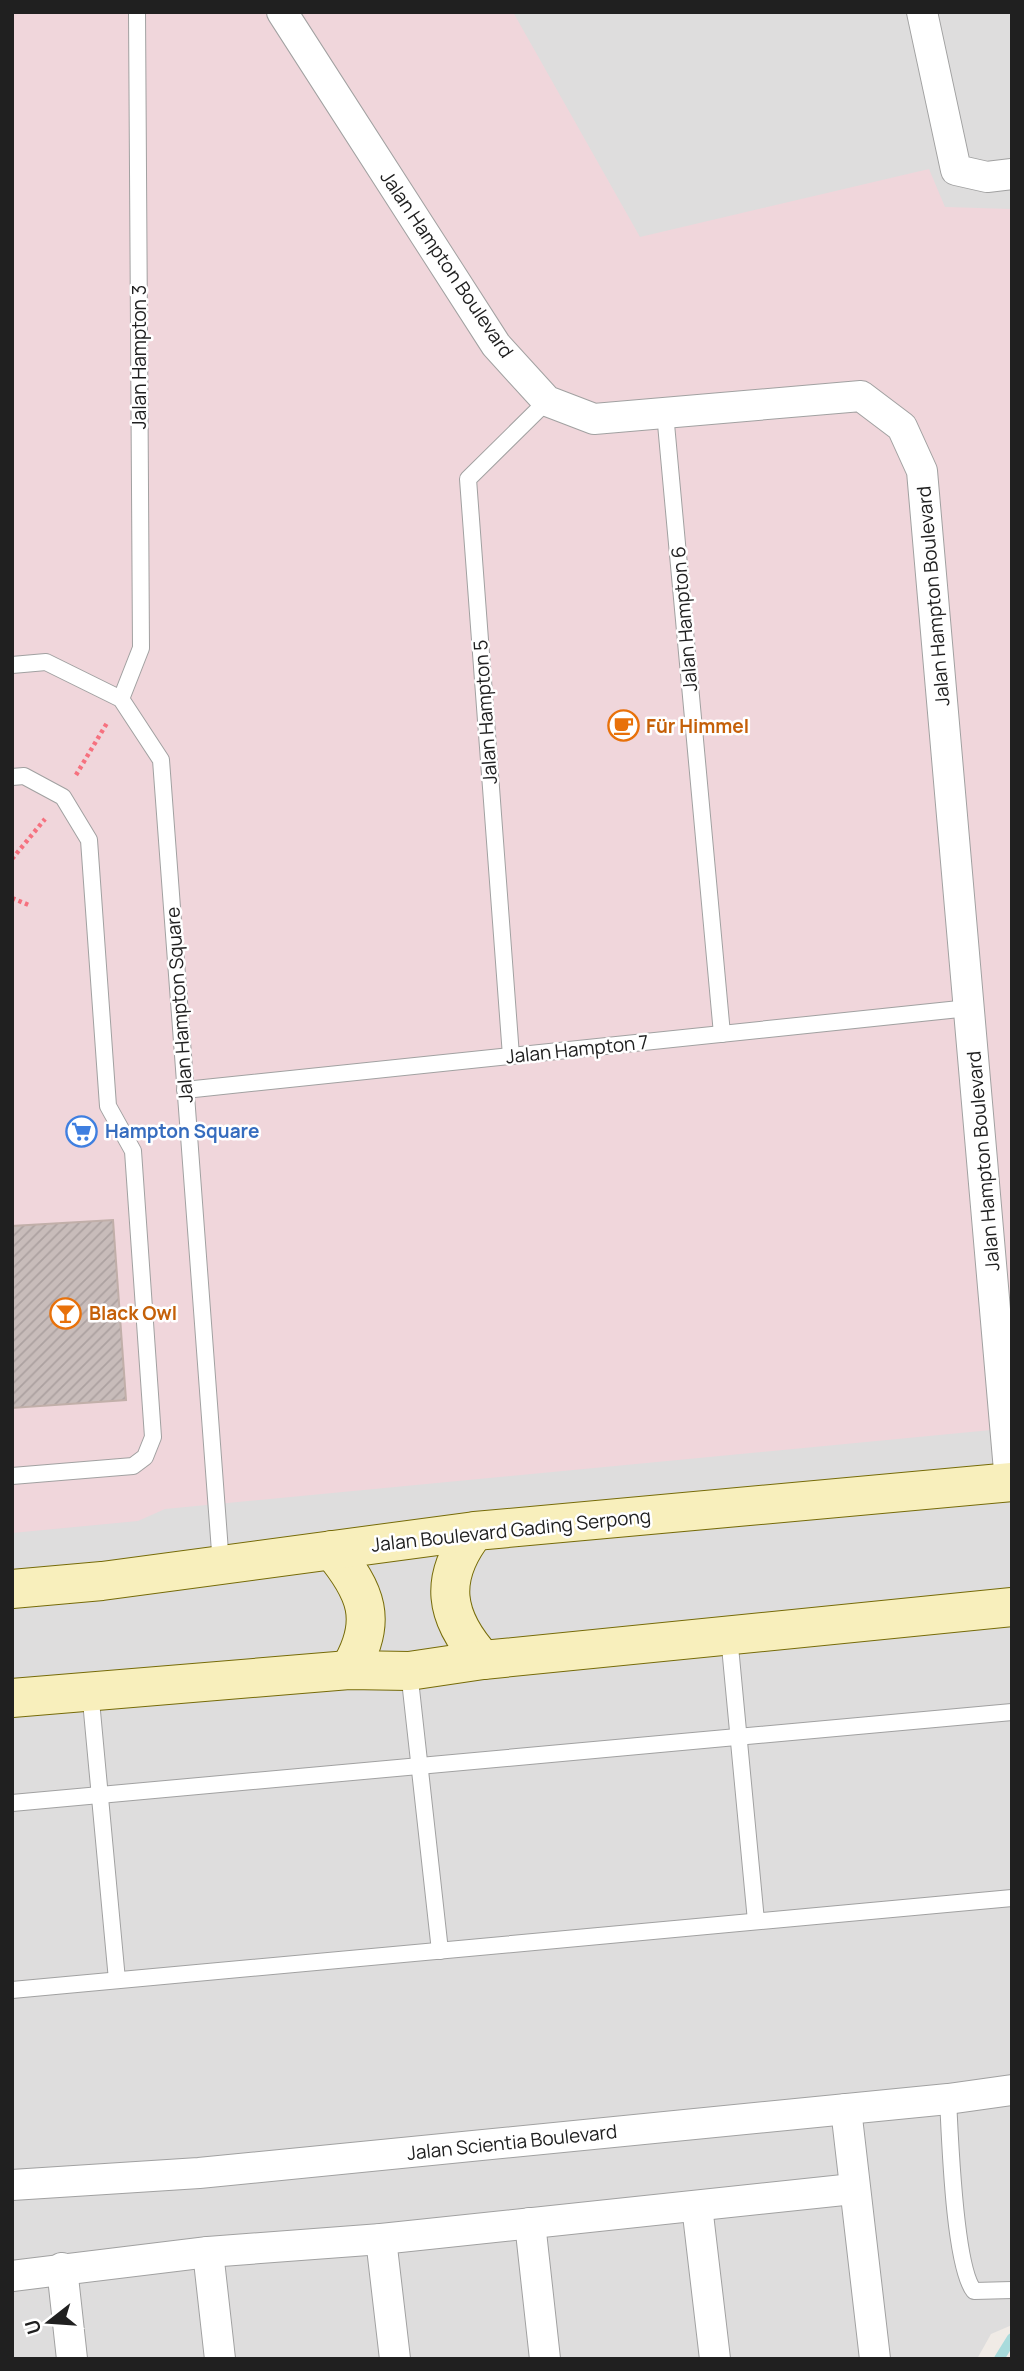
<svg xmlns="http://www.w3.org/2000/svg" width="1024" height="2371" font-family="Manrope,sans-serif">
	<style>
		.residential { fill: #dedddd }
		.commercial { fill: #f0d6db }
		.lines { fill: none; stroke-linecap: round; stroke-linejoin: round }
		.stream { stroke: #a8dbdc; stroke-width: 10 }
		.building { fill: url(#building-hatch); stroke: #c1afa9; stroke-width: 2 }
		.service-casing { stroke: #a1a1a1; stroke-width: 18 }
		.minor-casing { stroke: #a1a1a1; stroke-width: 32 }
		.secondary-casing { stroke: #766b08; stroke-width: 40 }
		.path { stroke: #f6717f; stroke-width: 4.5; stroke-dasharray: 3.5 3.5; stroke-linecap: butt }
		.service { stroke: #fff; stroke-width: 16 }
		.minor { stroke: #fff; stroke-width: 30 }
		.secondary { stroke: #f8efbc; stroke-width: 38 }
		.labels { text-anchor: middle; dominant-baseline: central; stroke-width: 5; stroke-linejoin: round; paint-order: stroke }
		.street-label { font-size: 19px; fill: #202020; stroke: #fff }
		.food-label { font-size: 19px; font-weight: bold; fill: #c56008; stroke: #fff; text-anchor: start }
		.shop-label { font-size: 19px; font-weight: bold; fill: #366cbe; stroke: #fff; text-anchor: start }
	</style>
	<defs>
		<pattern id="building-hatch" width="6" height="6" patternUnits="userSpaceOnUse" patternTransform="scale(1.75)"><rect width="6" height="6" fill="#c8bcba"/><path d="M-1 1l2-2M0 6l6-6M5 7l2-2" fill="none" stroke="#aca1a0"/></pattern>
	</defs>
	<rect width="100%" height="100%" fill="#f0ebe6"/>
	<!-- residential -->
	<polygon class="residential" points="12,12 1012,12 1012,2325 991,2334 977,2359 12,2359"/>
	<!-- commercial -->
	<polygon class="commercial" points="12,12 513,12 640,237 929,169 945,207 1012,209 1012,1428 165,1509 138,1521 12,1533"/>
	<g class="lines">
		<!-- stream -->
		<polyline class="stream" points="999,2359 1012,2338"/>
	</g>
	<!-- building -->
	<polygon class="building" points="113,1220 126,1400 12,1408 12,1226"/>
	<g class="lines">
		<defs>
			<g id="service">
				<polyline points="665,413 722,1034"/>
				<polyline points="12,665 46,662 121,699 161,760 221,1565"/>
				<polyline points="121,699 141,648 137,12"/>
				<polyline points="12,777 24,776 63,797 89,840 108,1106 133,1151 153,1437 145,1457 133,1466 12,1476"/>
				<polyline points="511,1056 468,479 547,401"/>
				<polyline points="185,1090 969,1008"/>
				<polyline points="729,1636 756,1921"/>
				<polyline points="409,1671 440,1951"/>
				<polyline points="90,1690 117,1980"/>
				<polyline points="12,1803 1012,1712"/>
				<polyline points="12,1990 1012,1898"/>
				<path d="M948,2099C950,2137 954,2266 974,2291L1012,2290"/>
			</g>
			<g id="minor">
				<polyline points="282,12 496,345 547,401 594,419 861,396 902,427 922,471 1010,1482"/>
				<polyline points="922,12 956,170 987,177 1012,174"/>
				<polyline points="846,2109 875,2359"/>
				<polyline points="12,2185 199,2173 948,2099 1012,2090"/>
				<polyline points="697,2206 715,2359"/>
				<polyline points="530,2223 545,2359"/>
				<polyline points="381,2239 395,2359"/>
				<polyline points="208,2252 220,2359"/>
				<polyline points="62,2268 72,2359"/>
				<polyline points="12,2276 208,2252 381,2239 853,2189"/>
			</g>
			<g id="secondary">
				<path d="M475,1531C438,1578 444,1617 483,1660"/>
				<path d="M332,1550C366,1591 379,1621 349,1670"/>
				<polyline points="12,1589 102,1581 475,1531 1012,1482"/>
				<polyline points="12,1698 349,1670 409,1671 483,1660 1012,1607"/>
			</g>
		</defs>
		<!-- service casing -->
		<use href="#service" class="service-casing"/>
		<!-- minor casing -->
		<use href="#minor" class="minor-casing"/>
		<!-- secondary casing -->
		<use href="#secondary" class="secondary-casing"/>
		<!-- path -->
		<g class="path">
			<polyline points="76,775 107,723"/>
			<polyline points="12,859 45,819"/>
			<polyline points="12,898 31,906"/>
		</g>
		<!-- service -->
		<use href="#service" class="service"/>
		<!-- minor -->
		<use href="#minor" class="minor"/>
		<!-- secondary -->
		<use href="#secondary" class="secondary"/>
	</g>
	<!-- icons -->
	<defs>
		<symbol id="cafe-ring" viewBox="-11 -11 22 22"><circle r="9.5" fill="#fff" stroke="#e8710a" stroke-width="1.5"/><path d="M-5.5-4.5H6V0H3Q3 3.5 0 3.5H-2.5Q-5.5 3.5-5.5 0ZM3-3.2v2h1.7v-2ZM-6 4.5H4V6H-6Z" fill="#e8710a"/></symbol>
		<symbol id="supermarket-ring" viewBox="-11 -11 22 22"><circle r="9.5" fill="#fff" stroke="#3f7fe0" stroke-width="1.5"/><path d="M-6-5.5h2.5l.6 2H6L4.5 2H-2.5L-4.4-4H-6ZM-1.5 3.2a1.3 1.3 0 1 0 .1 0ZM3 3.2a1.3 1.3 0 1 0 .1 0Z" fill="#3f7fe0"/></symbol>
		<symbol id="bar-ring" viewBox="-11 -11 22 22"><circle r="9.5" fill="#fff" stroke="#e8710a" stroke-width="1.5"/><path d="M-6-5H6L.8 .8V4.5H3.5V6h-7V4.5H-.8V.8Z" fill="#e8710a"/></symbol>
	</defs>
	<g fill-rule="evenodd">
		<use href="#cafe-ring" x="606" y="708" width="35" height="35"/>
		<use href="#supermarket-ring" x="64" y="1114" width="35" height="35"/>
		<use href="#bar-ring" x="48" y="1296" width="35" height="35"/>
	</g>
	<g class="labels">
		<!-- street labels -->
		<g class="street-label">
			<text transform="translate(447 264) rotate(56)">Jalan Hampton Boulevard</text>
			<text transform="translate(139 357) rotate(-90)">Jalan Hampton 3</text>
			<text transform="translate(933 596) rotate(-95)">Jalan Hampton Boulevard</text>
			<text transform="translate(684 619) rotate(-95)">Jalan Hampton 6</text>
			<text transform="translate(485 712) rotate(-94)">Jalan Hampton 5</text>
			<text transform="translate(179 1005) rotate(-94)">Jalan Hampton Square</text>
			<text transform="translate(577 1049) rotate(-6)">Jalan Hampton 7</text>
			<text transform="translate(983 1161) rotate(-95)">Jalan Hampton Boulevard</text>
			<text transform="translate(511 1530) rotate(-6)">Jalan Boulevard Gading Serpong</text>
			<text transform="translate(512 2142) rotate(-6)">Jalan Scientia Boulevard</text>
		</g>
		<!-- food labels -->
		<g class="food-label">
			<text x="646" y="726">Für Himmel</text>
			<text x="89" y="1313">Black Owl</text>
		</g>
		<!-- shop labels -->
		<g class="shop-label">
			<text x="105" y="1131">Hampton Square</text>
		</g>
	</g>
	<!-- border -->
	<rect width="1024" height="2371" fill="none" stroke="#202020" stroke-width="28"/>
	<!-- north arrow -->
	<g transform="translate(49 2322) rotate(253)" stroke="#ffffff" stroke-width="5" paint-order="stroke">
	<path d="M0-5L12 26L0 18L-12 26Z" fill="#202020"/>
	<text y="-10" font-size="19" font-weight="bold" text-anchor="middle" fill="#202020">U</text>
	</g>
</svg>
